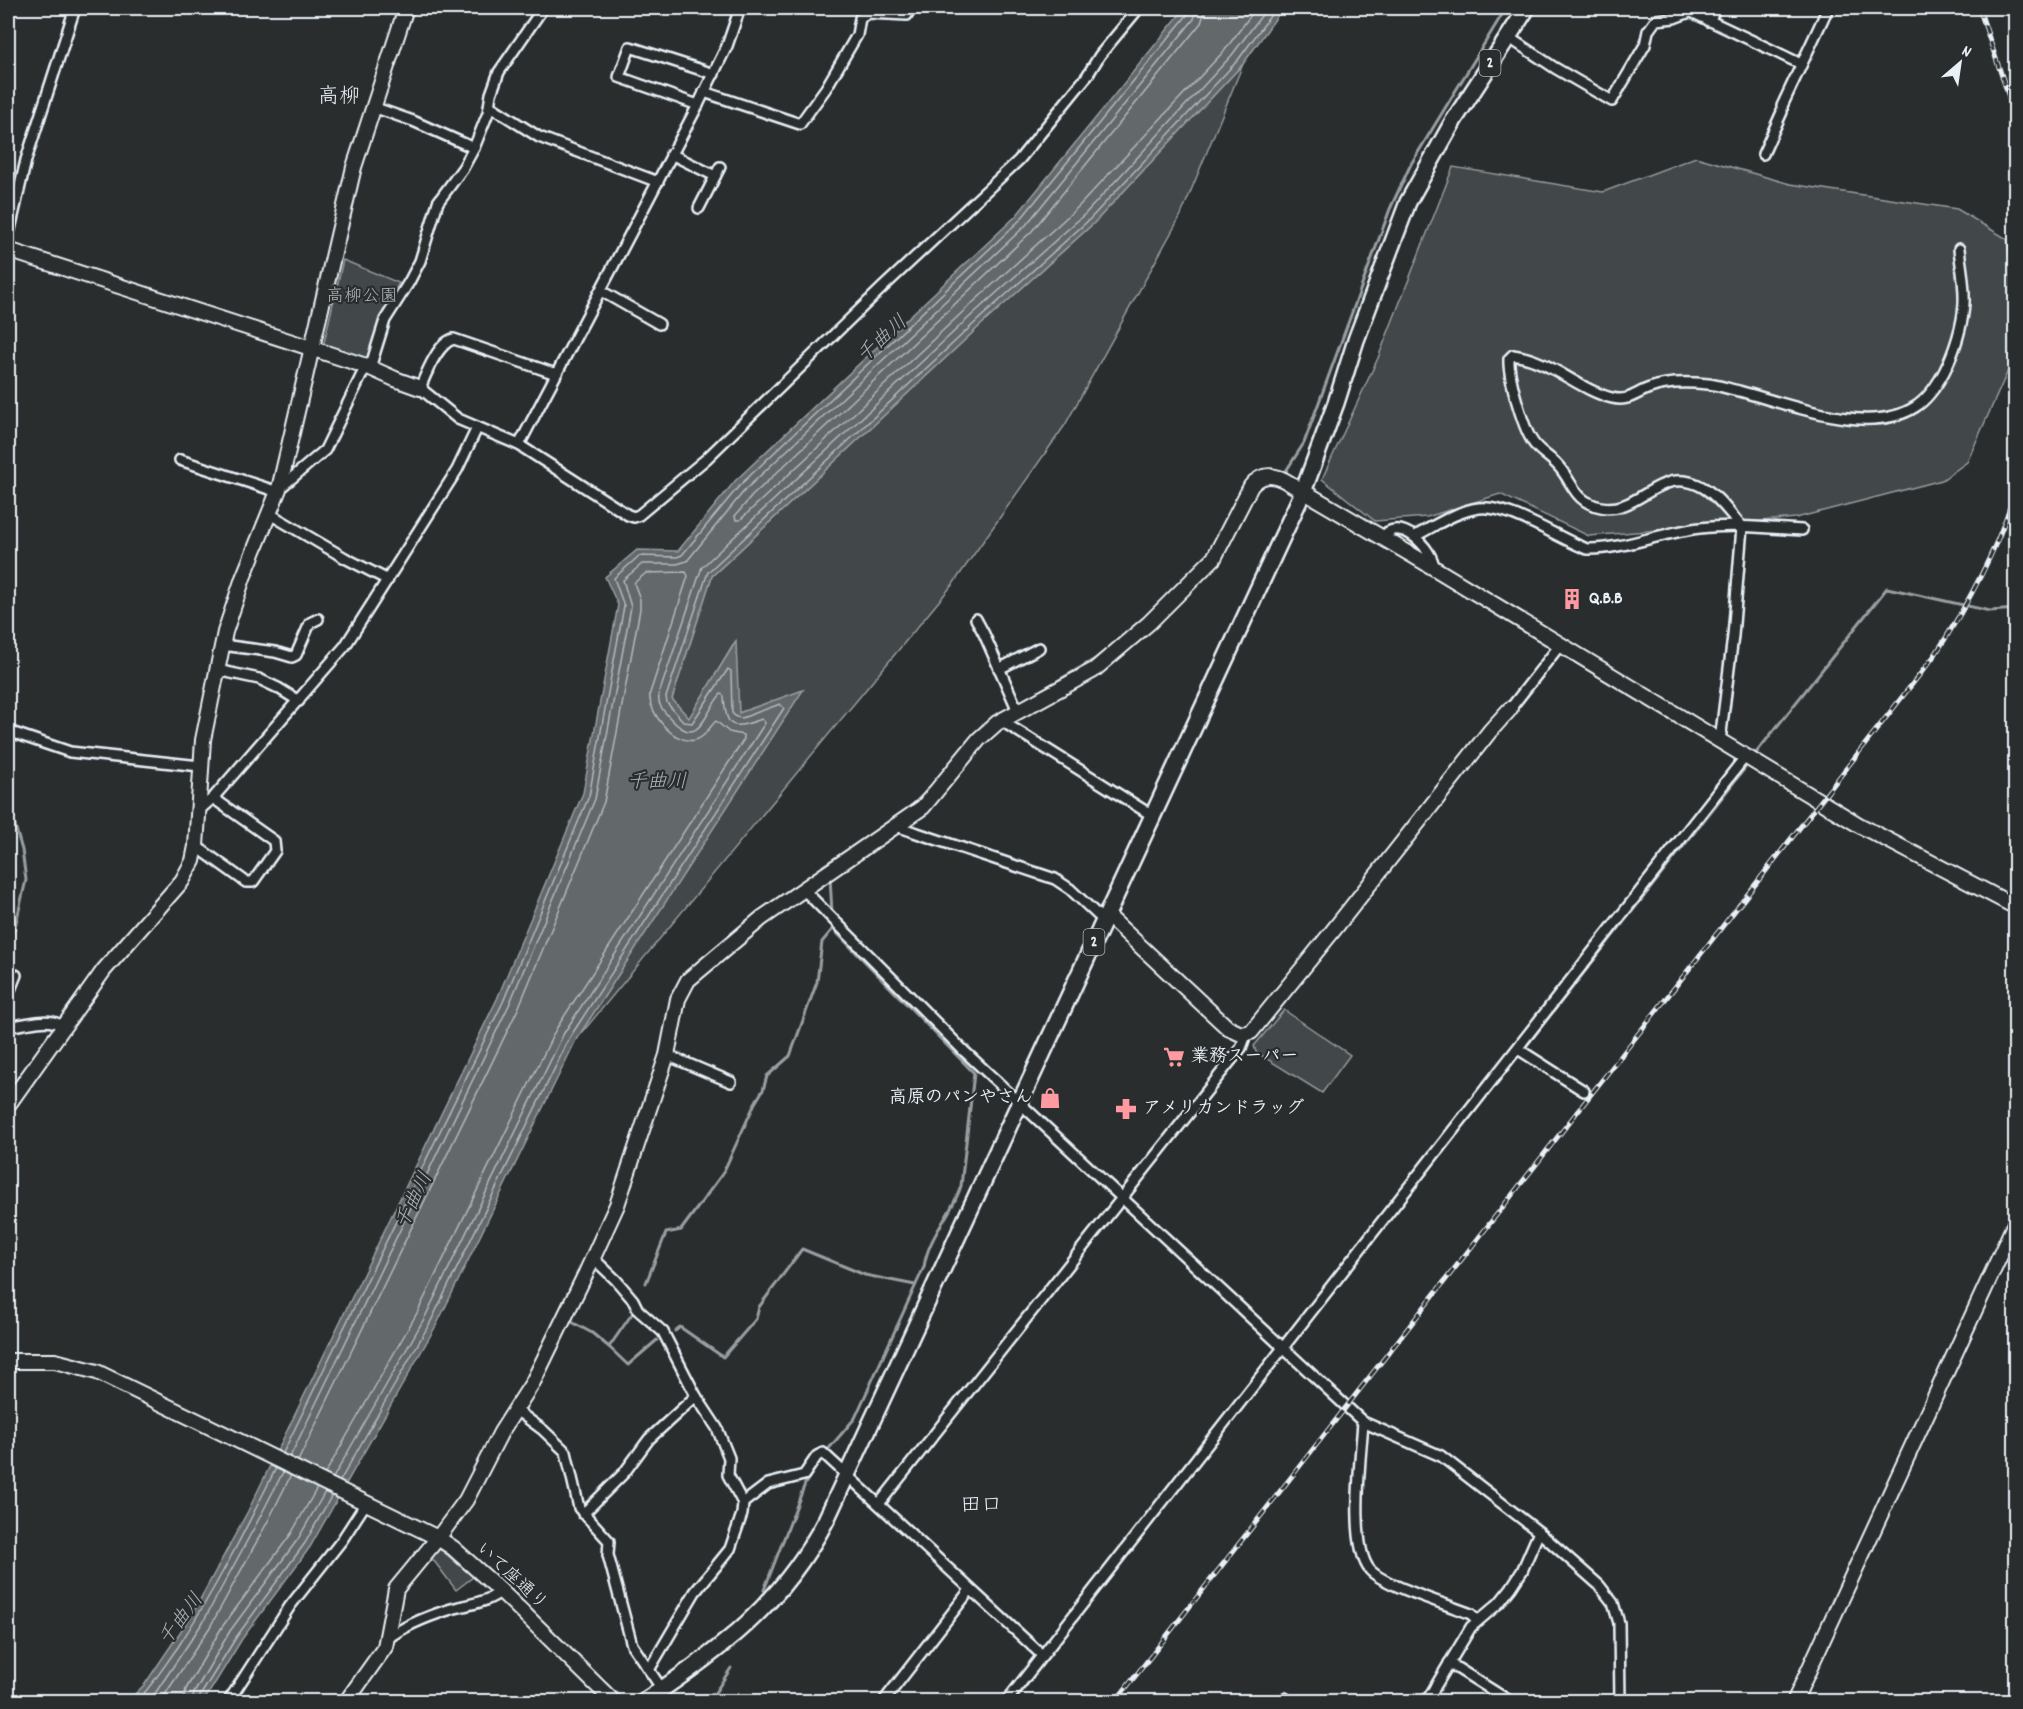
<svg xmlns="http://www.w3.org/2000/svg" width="2023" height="1709" font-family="Dekko,'Klee One',sans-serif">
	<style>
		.green { fill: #424648; stroke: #959ca0; stroke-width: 1.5 }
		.water { fill: #63686b; stroke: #989fa3; stroke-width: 1.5 }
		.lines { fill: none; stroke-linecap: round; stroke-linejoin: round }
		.shore { stroke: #b3bac0; stroke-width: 1.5 }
		.stream { stroke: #989fa3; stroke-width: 3 }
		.street-casing { stroke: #e8f1f8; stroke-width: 14 }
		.secondary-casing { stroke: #e8f1f8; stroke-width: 18 }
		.primary-casing { stroke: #e8f1f8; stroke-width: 20 }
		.street { stroke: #2a2d2e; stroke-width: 9 }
		.secondary { stroke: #2a2d2e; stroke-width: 14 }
		.primary { stroke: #2a2d2e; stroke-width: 15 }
		.rail-casing { stroke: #e8f1f8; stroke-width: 5 }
		.rail { stroke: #2a2d2e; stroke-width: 3; stroke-dasharray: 9; stroke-linecap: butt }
		.labels { text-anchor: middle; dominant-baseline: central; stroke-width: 4.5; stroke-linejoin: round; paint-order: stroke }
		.shield { fill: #2a2d2e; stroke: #afb6bb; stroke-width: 1.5 }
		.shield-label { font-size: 16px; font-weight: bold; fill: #e8f1f8 }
		.park-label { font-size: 18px; fill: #aeb5ba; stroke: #2a2d2e }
		.poi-label { font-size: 18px; font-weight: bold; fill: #e8f1f8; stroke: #2a2d2e; text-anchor: start }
		.street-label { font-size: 18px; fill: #e8f1f8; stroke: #2a2d2e }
		.water-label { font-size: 20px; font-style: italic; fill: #acb3b9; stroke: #2a2d2e }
		.quarter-label { font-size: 21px; fill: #e8f1f8; stroke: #2a2d2e }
	</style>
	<rect width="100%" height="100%" fill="#2a2d2e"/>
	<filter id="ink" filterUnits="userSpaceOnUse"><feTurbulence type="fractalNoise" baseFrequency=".0167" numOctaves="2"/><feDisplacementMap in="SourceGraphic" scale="12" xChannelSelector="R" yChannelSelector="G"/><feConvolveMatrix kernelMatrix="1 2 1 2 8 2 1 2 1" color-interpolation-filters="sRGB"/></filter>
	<g filter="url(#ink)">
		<!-- green -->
		<g class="green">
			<polygon points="1243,64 1181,215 1065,425 953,584 576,1040 802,691 738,713 735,642 689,719 672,699 712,576 983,323 1094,223"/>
			<polygon points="1696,157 1790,184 1957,209 2007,239 2015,291 2015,355 1967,462 1942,480 1796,518 1589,536 1500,494 1427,517 1375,521 1322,479 1378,358 1453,167 1603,192"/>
			<polygon points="343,260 399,283 380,317 367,361 323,347"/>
			<polygon points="1284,1010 1350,1055 1322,1093 1256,1052 1254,1046"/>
			<polygon points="440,1549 473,1577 456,1590 431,1557"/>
		</g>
		<!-- water -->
		<polygon class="water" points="1185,8 1283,8 1243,64 1094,223 983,323 712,576 672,699 689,718 736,641 739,713 803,690 576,1040 437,1324 310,1547 242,1639 204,1701 127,1702 145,1684 191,1616 248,1511 497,999 583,793 618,605 605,577 637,550 678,551 735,481 1016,216"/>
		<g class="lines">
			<!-- shore -->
			<g class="shore">
				<polyline points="1206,8 1201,23 1032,231 752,496 735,516 736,520 740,520 968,307 1078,207 1225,50 1256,8"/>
				<polyline points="283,1453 503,1002 589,796 624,606 614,578 639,556 677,557 682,555 740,485 1020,220 1188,14 1189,8"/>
				<polyline points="290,1457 509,1005 595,799 631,607 623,580 642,564 677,564 687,561 745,490 1026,225 1194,19 1197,8"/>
				<path d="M298,1461L518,1009L604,802L640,609V599L634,583L646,573L686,572L688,576L650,693C647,712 674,745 695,740C706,737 709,727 716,721L729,732L743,735L744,739L556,1029L417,1313L325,1474"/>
				<path d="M333,1478L425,1317L564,1033L765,723L762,719C733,729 726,731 724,696L721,694C705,711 700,751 671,719C664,711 657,706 659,694L702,567L974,313L1085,214L1232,55L1267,8"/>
				<polyline points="340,1481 431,1321 570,1037 784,708 780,704 742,718 736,717 732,713 731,671 728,669 692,723 684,722 667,703 666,697 708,572 979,319 1090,219 1238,60 1276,8"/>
				<path d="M136,1702C153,1685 164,1666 178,1647C215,1590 246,1529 276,1468"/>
				<polyline points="147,1702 156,1692 203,1622 260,1517 283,1472"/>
				<polyline points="160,1702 210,1627 268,1521 291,1475"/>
				<polyline points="183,1702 186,1689 222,1627 291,1534 317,1488"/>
				<polyline points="192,1702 194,1693 230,1631 298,1539 325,1492"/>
				<polyline points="199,1702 200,1696 237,1636 305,1543 332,1495"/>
			</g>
			<!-- stream -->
			<g class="stream">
				<polyline points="8,191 8,192"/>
				<polyline points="1286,471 1304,443 1390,209 1411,164 1506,8"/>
				<polyline points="1197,565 1211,552"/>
				<polyline points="1026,699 1095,659 1112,646"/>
				<polyline points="975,734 983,725 1009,708"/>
				<polyline points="1756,753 1887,588 1990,611 2016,609"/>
				<polyline points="8,802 22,850 26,880 8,957"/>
				<polyline points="907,810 926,792"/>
				<polyline points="825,869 823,866 877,831"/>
				<polyline points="830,877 832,913"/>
				<polyline points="646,1283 666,1233 681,1230 723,1173 755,1103 763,1090 767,1076 790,1056 817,982 822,942 832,930"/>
				<polyline points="570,1321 592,1333 609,1347 634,1311"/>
				<polyline points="675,1331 680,1327 723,1357 756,1319 759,1307 802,1249 865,1275 915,1285"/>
				<polyline points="609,1347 628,1365 657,1340"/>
				<polyline points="1287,1350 1745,768"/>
				<path d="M826,1452L855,1418L924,1267C928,1236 952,1215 961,1186L974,1073L833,929L832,922"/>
				<polyline points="764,1590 805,1484 822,1457"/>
				<polyline points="709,1702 731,1668"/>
				<polyline points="1014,1702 1065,1634"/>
			</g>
			<defs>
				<g id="street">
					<polyline points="1683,8 1801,64"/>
					<polyline points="1709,21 1716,8"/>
					<polyline points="1508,37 1555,68 1612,101 1645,45 1648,31 1656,20 1674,18 1690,12"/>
					<polyline points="704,92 800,124 826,88 857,35 860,18 867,13 907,15 910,8"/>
					<polyline points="698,105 619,77 630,47 714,74"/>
					<polyline points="490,106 539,137 658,182"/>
					<polyline points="373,107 413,121 474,148"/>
					<polyline points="671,154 715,176"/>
					<polyline points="1763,154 1782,112 1782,106 1828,8"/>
					<polyline points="699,208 720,167"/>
					<polyline points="8,238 26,160 75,8"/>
					<polyline points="601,291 659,324"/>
					<polyline points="370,368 385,320 409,282 420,261 438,202 463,168 474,148 488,113 491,94 499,72 543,8"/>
					<path d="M556,374L454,339C438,342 426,374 420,388L458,419L519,445L628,515L634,517L639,515L706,459L882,288L1019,160L1087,76L1100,55L1139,8"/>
					<polyline points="519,445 698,105 727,46 740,8"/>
					<polyline points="180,460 272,490 279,489 325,450 366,366"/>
					<polyline points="270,514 345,558 388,580"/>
					<path d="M1415,536C1435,526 1456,511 1479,508C1508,504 1558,538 1587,549C1622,550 1663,532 1700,528C1733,524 1769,528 1802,530"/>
					<path d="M1382,538C1398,514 1433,548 1434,568"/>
					<polyline points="976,619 984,634 1018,711"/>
					<polyline points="222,645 275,652 292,657 296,655 310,623 318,619"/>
					<polyline points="999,669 1039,648"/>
					<polyline points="217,670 259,679 278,688 299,701"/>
					<polyline points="1510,709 1560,645"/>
					<polyline points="1005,718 1008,725 1029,738 1153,816"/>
					<polyline points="8,731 70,752 200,766"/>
					<path d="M1720,741L1733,636L1742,527C1731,515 1719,497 1704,488C1660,462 1640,515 1601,507C1575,502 1574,485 1560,468C1553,459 1543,454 1536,446C1524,434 1508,376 1509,359L1513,355C1551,360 1577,389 1612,398C1629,402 1635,393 1650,388C1668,381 1689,382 1708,384C1719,385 1729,389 1739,391C1789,404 1868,437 1915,407C1928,399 1937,385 1944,372C1954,353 1963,325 1964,303C1965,285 1961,267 1959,249"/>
					<polyline points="198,811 213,798 345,646 457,470 477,428"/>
					<polyline points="896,826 1055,879 1070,889 1104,921"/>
					<polyline points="196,846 246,882 253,882 275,851 274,841 213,798"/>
					<polyline points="803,889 964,1051 1363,1422 1441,1456 1539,1532 1599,1585 1613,1603 1619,1623 1620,1702"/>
					<polyline points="8,995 16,975"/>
					<path d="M8,1027C24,1025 48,1016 62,1026"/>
					<polyline points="1518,1049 1584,1091"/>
					<polyline points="667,1055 731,1082"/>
					<polyline points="593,1258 616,1280 633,1300 638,1310 663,1332 696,1396 717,1428 729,1458 728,1475 743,1503 742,1514 730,1549 695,1592 649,1670"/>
					<polyline points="516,1410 543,1430 566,1452 579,1508 609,1541 608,1555 632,1645 662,1689"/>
					<path d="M1363,1422C1361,1454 1349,1546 1370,1570C1383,1585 1449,1605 1471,1614L1477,1620"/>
					<polyline points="743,1503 768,1484 804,1475 817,1456 823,1453 1042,1655"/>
					<polyline points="879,1504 1241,1048 1246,1035"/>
					<polyline points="583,1514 624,1473 649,1439 696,1396"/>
					<path d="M387,1639C405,1625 426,1617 448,1610C466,1604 486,1604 501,1591"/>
					<polyline points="1449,1663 1511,1702"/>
					<polyline points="1285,1698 1288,1702"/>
					<polyline points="228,1702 290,1606 342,1540 366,1503"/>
					<polyline points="883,1702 970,1590"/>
					<polyline points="1006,1702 1745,757"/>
					<polyline points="1426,1702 1471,1627 1499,1603 1511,1588 1522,1571 1539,1532"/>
				</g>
				<g id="secondary">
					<polyline points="8,250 366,366 395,379 420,388"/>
					<polyline points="1107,915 1228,1028 1241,1034 1251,1032 1332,932 1490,731 1510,709"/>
					<polyline points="8,1105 104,970 182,881 193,861 196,846 203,740 225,632 243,578 279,489 354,167 406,8"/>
					<polyline points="8,1361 55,1361 97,1372 438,1538 453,1548 501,1591 614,1702"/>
					<path d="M346,1702L385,1647L396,1589L438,1538L466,1500L501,1432L533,1382L586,1273L617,1205L667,1055L678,999L688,980L762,918L923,807L979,739L997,723L1094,670L1149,623L1214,558L1251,486C1261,474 1271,474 1284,480L1434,568L1859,825L2016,907"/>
					<polyline points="1794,1702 2016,1221"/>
				</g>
				<path id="primary" d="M643,1702C721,1650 782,1604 826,1520L1303,492L1336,403L1356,340L1408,202L1454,120L1527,8"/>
			</defs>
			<!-- street casing -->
			<use href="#street" class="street-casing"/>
			<!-- secondary casing -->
			<use href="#secondary" class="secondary-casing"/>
			<!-- primary casing -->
			<use href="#primary" class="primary-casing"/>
			<!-- street -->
			<use href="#street" class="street"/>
			<!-- secondary -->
			<use href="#secondary" class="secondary"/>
			<!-- primary -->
			<use href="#primary" class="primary"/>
			<defs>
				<g id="rail">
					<polyline points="1979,8 2016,118"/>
					<path d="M1115,1702L1935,655C1968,604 1999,547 2016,488"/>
				</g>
			</defs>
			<!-- rail casing -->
			<use href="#rail" class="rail-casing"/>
			<!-- rail -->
			<use href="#rail" class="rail"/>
		</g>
	</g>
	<!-- icons -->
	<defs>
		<symbol id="building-bare" viewBox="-9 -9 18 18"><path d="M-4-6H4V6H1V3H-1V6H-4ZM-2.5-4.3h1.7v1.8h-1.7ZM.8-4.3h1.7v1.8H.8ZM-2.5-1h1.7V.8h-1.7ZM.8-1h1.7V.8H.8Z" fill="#ff9aa2" stroke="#2a2d2e" stroke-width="2.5" paint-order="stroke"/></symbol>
		<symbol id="supermarket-bare" viewBox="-9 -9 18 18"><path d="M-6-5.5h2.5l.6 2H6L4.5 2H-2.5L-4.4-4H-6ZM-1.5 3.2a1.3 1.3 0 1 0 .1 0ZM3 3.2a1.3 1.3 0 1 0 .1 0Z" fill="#ff9aa2" stroke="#2a2d2e" stroke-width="2.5" paint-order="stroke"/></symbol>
		<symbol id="shop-bare" viewBox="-9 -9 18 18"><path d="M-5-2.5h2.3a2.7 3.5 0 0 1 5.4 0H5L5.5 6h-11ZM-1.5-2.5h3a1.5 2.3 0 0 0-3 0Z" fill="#ff9aa2" stroke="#2a2d2e" stroke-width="2.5" paint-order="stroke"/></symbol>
		<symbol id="pharmacy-bare" viewBox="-9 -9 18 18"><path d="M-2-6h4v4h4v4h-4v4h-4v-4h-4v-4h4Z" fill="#ff9aa2" stroke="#2a2d2e" stroke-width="2.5" paint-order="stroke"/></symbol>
	</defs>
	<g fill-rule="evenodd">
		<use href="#building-bare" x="1557" y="584" width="30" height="30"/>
		<use href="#supermarket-bare" x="1159" y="1042" width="30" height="30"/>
		<use href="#shop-bare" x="1035" y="1083" width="30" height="30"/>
		<use href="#pharmacy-bare" x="1111" y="1094" width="30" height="30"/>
	</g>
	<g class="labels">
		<!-- shield labels -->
		<g class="shield">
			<rect x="1479.5" y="50" width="21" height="26" rx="4.5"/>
			<rect x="1083.5" y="929" width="21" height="26" rx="4.5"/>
		</g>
		<g class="shield-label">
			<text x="1490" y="63">2</text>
			<text x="1094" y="942">2</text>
		</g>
		<!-- park labels -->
		<g class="park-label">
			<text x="362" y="297">高柳公園</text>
		</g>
		<!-- poi labels -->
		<g class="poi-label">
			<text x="1589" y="599">Q.B.B</text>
			<text x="1191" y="1057">業務スーパー</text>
			<text x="1033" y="1098" text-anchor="end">高原のパンやさん</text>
			<text x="1143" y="1109">アメリカンドラッグ</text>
		</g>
		<!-- street labels -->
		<g class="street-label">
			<text transform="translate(511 1577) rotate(43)">いて座通り</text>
		</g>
		<!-- water labels -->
		<g class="water-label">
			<text transform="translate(883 340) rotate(-42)">千曲川</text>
			<text x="657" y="783">千曲川</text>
			<text transform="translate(415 1201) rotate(-64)">千曲川</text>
			<text transform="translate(182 1620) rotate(-53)">千曲川</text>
		</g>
		<!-- quarter labels -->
		<g class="quarter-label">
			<text x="339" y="98">高柳</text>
			<text x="981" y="1507">田口</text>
		</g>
	</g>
	<!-- margin -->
	<rect width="2023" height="1709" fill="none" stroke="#2a2d2e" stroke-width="30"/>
	<rect x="15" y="15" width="1993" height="1679" fill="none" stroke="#e8f1f8" stroke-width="2" filter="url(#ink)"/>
	<!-- north arrow -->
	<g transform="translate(1960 63) rotate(29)" stroke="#2a2d2e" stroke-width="4.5" paint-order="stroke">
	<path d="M0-4.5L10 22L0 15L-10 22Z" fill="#e8f1f8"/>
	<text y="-9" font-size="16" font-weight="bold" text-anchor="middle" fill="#e8f1f8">N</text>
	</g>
</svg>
